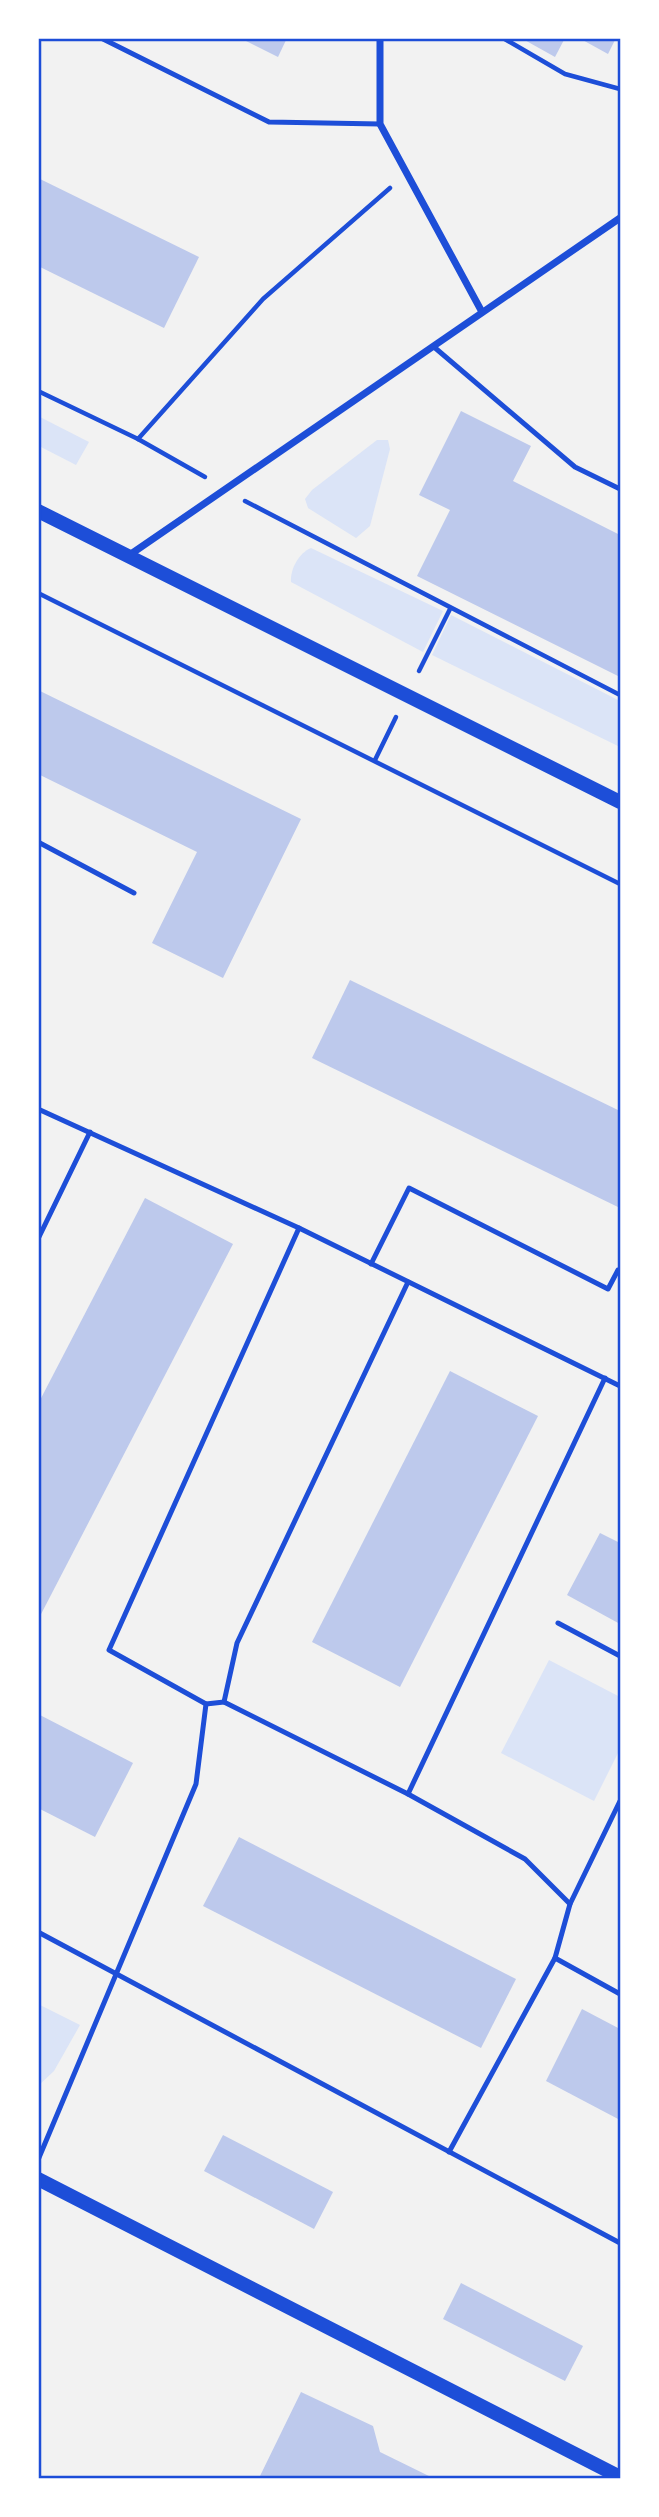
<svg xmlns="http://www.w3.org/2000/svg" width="659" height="2517" font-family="'Noto Sans',sans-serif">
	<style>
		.green { fill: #dbe4f7 }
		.building { fill: #bdc9ec }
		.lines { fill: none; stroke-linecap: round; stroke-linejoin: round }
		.path { stroke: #1d4ed8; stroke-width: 4.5 }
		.service { stroke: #1d4ed8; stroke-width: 5 }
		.minor { stroke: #1d4ed8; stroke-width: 7 }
		.secondary { stroke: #1d4ed8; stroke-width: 14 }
		.neatline { fill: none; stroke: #1d4ed8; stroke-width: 2.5 }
	</style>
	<rect width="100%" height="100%" fill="#f2f2f2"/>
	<!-- green -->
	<g class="green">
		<polygon points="38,416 89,442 76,465 39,446"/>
		<polygon points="377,440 388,440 390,449 370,526 356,538 308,508 305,499 312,490"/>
		<path d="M311,548L443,611L423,652L291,582C290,569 299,553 311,548Z"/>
		<polygon points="451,615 620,701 620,747 432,655"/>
		<polygon points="549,1660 620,1697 620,1749 594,1801 501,1753"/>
		<polygon points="38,2004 80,2025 54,2071 39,2085"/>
	</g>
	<!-- building -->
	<g class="building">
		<polygon points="240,38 287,38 278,57"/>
		<polygon points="521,38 565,38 555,57"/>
		<polygon points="579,38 616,38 608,54"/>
		<polygon points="38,178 199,257 164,328 38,266"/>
		<polygon points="461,411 531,446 513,481 620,535 620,677 417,576 450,510 419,495"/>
		<polygon points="38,690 301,819 223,978 152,943 197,852 38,774"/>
		<polygon points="350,980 620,1111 620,1208 312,1058"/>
		<polygon points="145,1198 233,1244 38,1620 38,1404"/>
		<polygon points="450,1371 538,1416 400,1687 312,1642"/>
		<polygon points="600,1533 620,1543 620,1624 567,1595"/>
		<polygon points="38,1714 133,1763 95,1837 38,1808"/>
		<polygon points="239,1837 516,1979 481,2048 203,1906"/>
		<polygon points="582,2009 620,2029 620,2120 546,2081"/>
		<polygon points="223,2135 333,2192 314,2229 204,2171"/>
		<polygon points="461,2283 583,2346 565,2381 443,2319"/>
		<polygon points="301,2392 373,2426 380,2452 433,2478 260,2476"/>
	</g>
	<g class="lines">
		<!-- path -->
		<g class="path">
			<polyline points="503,38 565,74 620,89"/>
			<polyline points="38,391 138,439 205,477"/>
			<polyline points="138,439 263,299 390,188"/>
			<polyline points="245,501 620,695"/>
			<polyline points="38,593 620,884"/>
			<polyline points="419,671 450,609"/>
			<polyline points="375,760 396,717"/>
		</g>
		<!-- service -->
		<g class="service">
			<polyline points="101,38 269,122 380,124"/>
			<polyline points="434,347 575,467 620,489"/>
			<polyline points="38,842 134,893"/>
			<polyline points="38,1109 299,1228 620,1386"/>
			<polyline points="38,1239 90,1132"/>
			<polyline points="371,1264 409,1188 608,1289 618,1270 620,1272"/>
			<polyline points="558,1623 620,1656"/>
			<polyline points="224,1702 408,1794 605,1378"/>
			<polyline points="206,1704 224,1702 237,1643 408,1282"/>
			<polyline points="408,1794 525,1859 570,1904 555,1958 620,1994"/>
			<polyline points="570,1904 620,1801"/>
			<polyline points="38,1932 620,2243"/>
			<polyline points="449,2152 555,1958"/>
			<polyline points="38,2160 196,1784 206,1704 109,1650 299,1228"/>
		</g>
		<!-- minor -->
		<g class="minor">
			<polyline points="380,38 380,124 482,312"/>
			<polyline points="128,556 620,218"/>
		</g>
		<!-- secondary -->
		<g class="secondary">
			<polyline points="38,511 620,802"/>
			<polyline points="38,2179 620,2477"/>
		</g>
	</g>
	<!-- border -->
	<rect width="659" height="2517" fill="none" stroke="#ffffff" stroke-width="80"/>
	<rect x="40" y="40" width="579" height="2437" class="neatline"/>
</svg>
